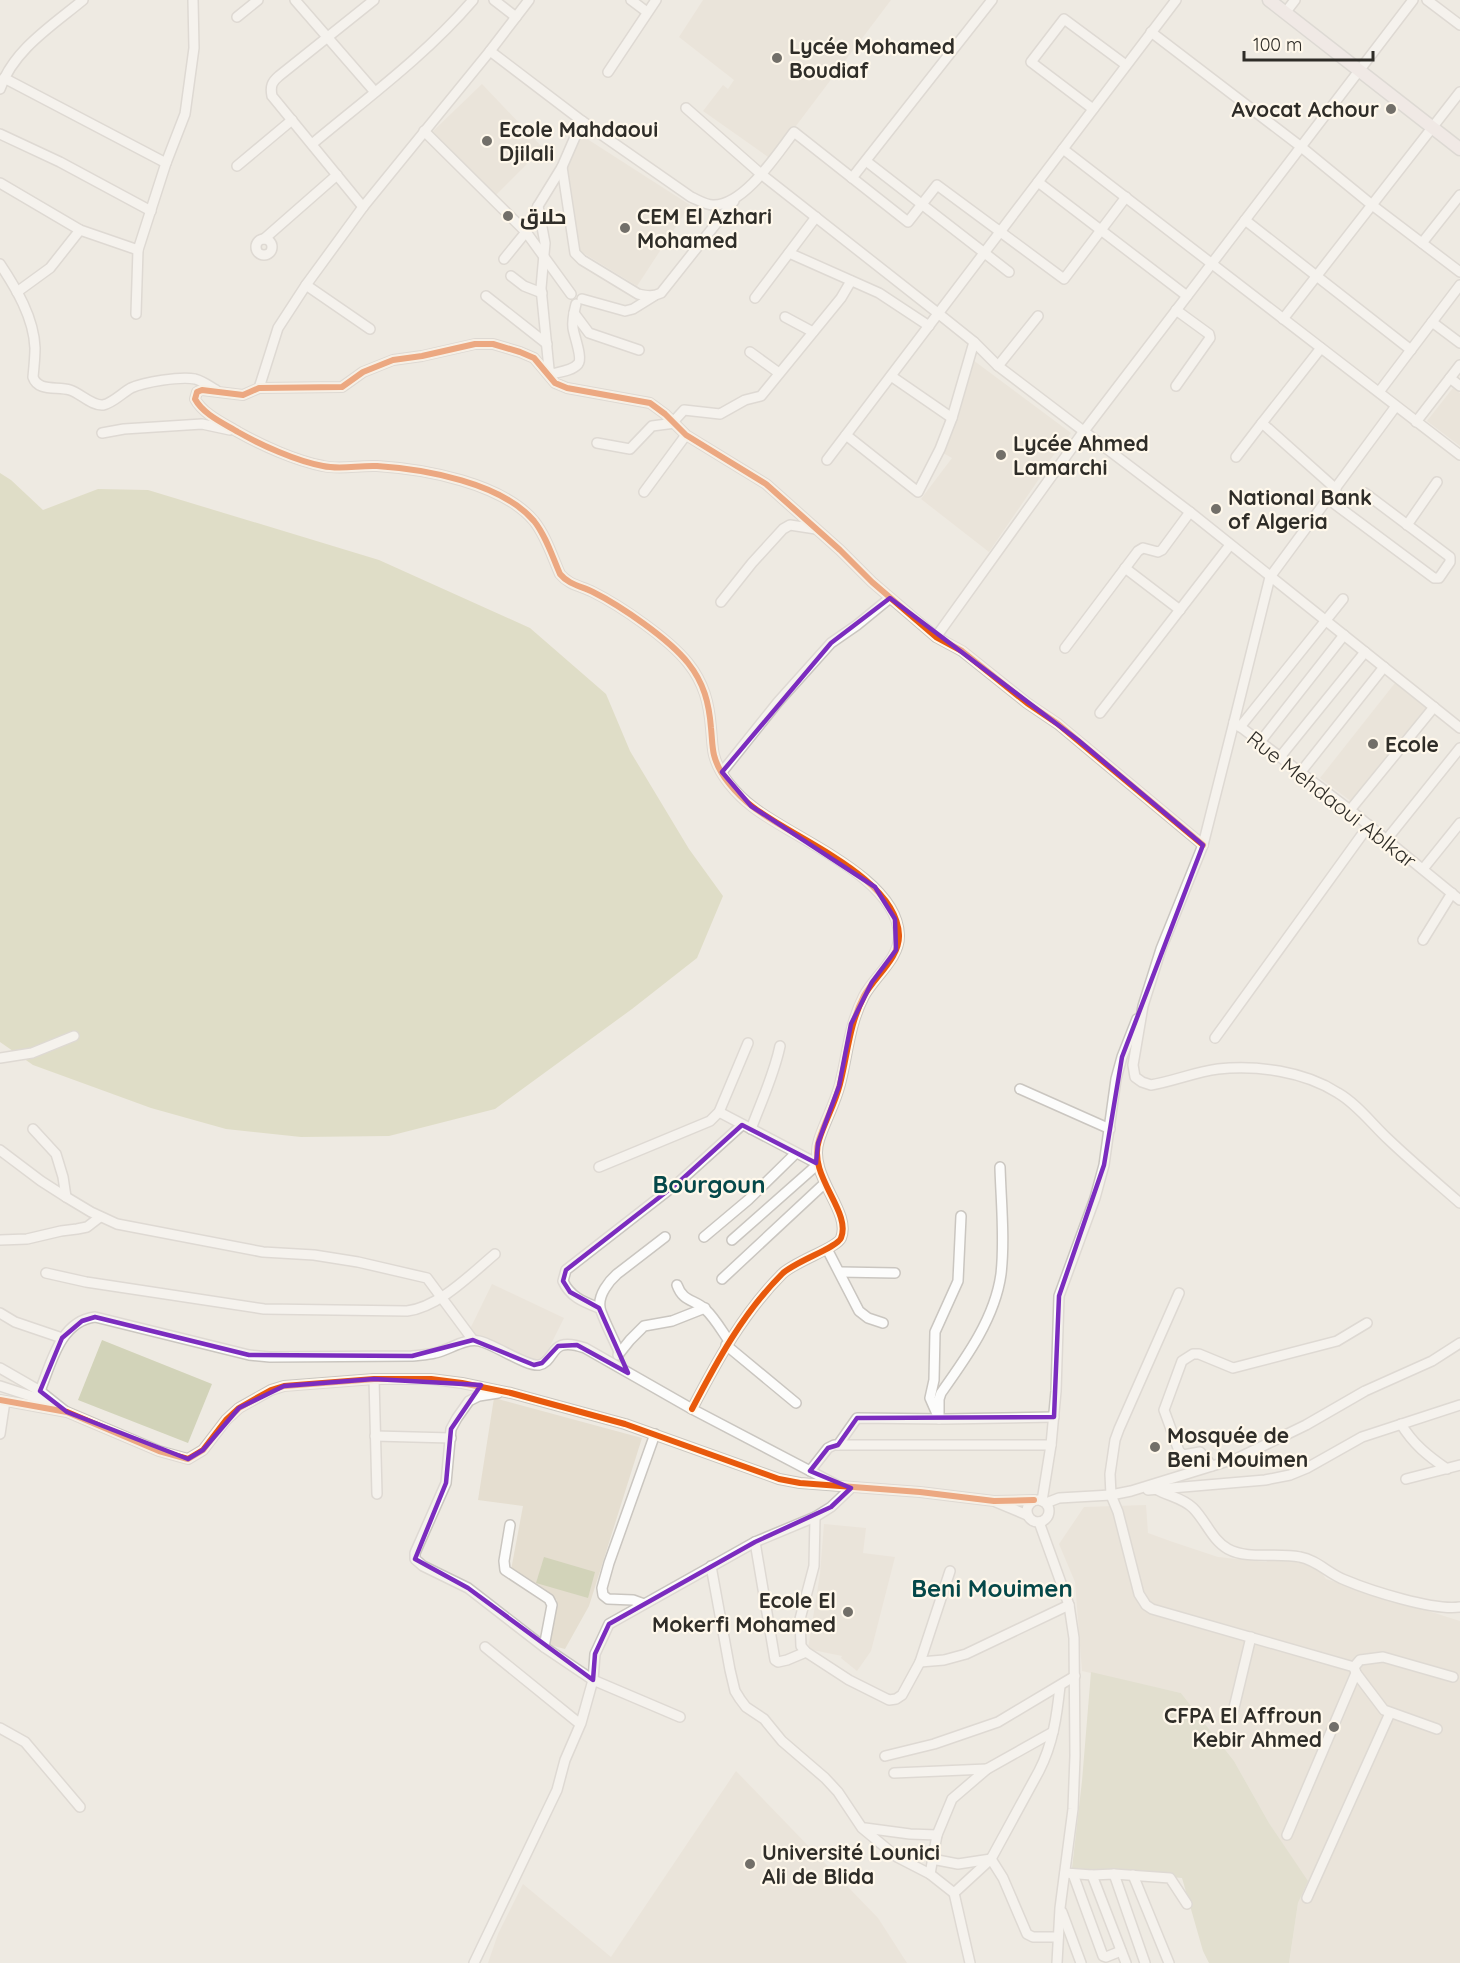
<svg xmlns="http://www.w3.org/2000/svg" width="1460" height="1963" font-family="Quicksand,Cairo,sans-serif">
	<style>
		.built { fill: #e5ded0 }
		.green { fill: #d2d3b9 }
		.forest { fill: #cdcfa6 }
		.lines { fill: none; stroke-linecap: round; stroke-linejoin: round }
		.minor-casing { stroke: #cac6c0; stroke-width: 12 }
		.major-casing { stroke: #c7c6c2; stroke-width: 15 }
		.minor { stroke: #fcfcfb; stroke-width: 9 }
		.major { stroke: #f1e8e9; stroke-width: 12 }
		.cycleway-casing { stroke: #fff8eb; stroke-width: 10 }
		.cycleway { stroke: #e8590c; stroke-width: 6 }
		.marked { fill: none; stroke: #7b2cbf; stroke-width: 4.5; stroke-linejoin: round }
		.poi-dot { fill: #726f69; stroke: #fff8eb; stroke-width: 2 }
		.labels { text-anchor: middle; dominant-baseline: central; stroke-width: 4.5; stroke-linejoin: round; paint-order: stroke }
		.poi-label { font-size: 21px; font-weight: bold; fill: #2f2d28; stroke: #fff8eb; text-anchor: start }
		.street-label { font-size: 21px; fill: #2f2d28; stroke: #fff8eb }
		.quarter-label { font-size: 24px; font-weight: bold; fill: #054849; stroke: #fff8eb }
	</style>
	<rect width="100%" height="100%" fill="#eeeae2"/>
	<!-- built -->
	<g class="built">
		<polygon points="703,0 891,0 771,159 703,111 723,85 728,89 734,80 679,37"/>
		<polygon points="482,84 543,148 494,197 431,133"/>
		<polygon points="581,135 690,205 637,286 580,251 566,168"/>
		<polygon points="973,360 1071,433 1039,474 1041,476 989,552 921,499 952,458 943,453"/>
		<polygon points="1453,388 1460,393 1460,446 1427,421"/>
		<polygon points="1395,683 1428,709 1352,802 1320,778"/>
		<polygon points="492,1284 564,1318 545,1356 537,1361 472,1334 470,1329"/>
		<polygon points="494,1398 642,1438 589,1606 565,1649 550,1645 557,1600 511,1570 523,1506 478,1500"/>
		<polygon points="1146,1505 1148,1533 1170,1541 1218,1557 1266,1562 1272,1557 1317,1566 1326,1579 1460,1621 1460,1963 1289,1963 1298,1903 1307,1881 1269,1823 1234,1761 1181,1693 1082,1671 1075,1582 1059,1544 1084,1507"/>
		<polygon points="824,1524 866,1528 863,1553 895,1557 871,1651 857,1671 841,1658 842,1656 808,1649 820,1574"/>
		<polygon points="736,1771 878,1918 907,1963 488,1963 498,1934 523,1884 611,1957"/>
	</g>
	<!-- green -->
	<g class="green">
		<polygon points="102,1340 212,1384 188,1443 78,1400"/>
		<polygon points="544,1557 595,1572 588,1598 536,1583"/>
		<polygon points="1091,1672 1181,1693 1234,1761 1269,1823 1308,1881 1298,1903 1289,1963 1209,1963 1203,1951 1182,1878 1072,1868 1082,1781"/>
	</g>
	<!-- forest -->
	<polygon class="forest" points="0,473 11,480 43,510 98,489 148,490 379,560 530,628 606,694 630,751 689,849 723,896 697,958 632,1009 495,1109 389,1136 301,1137 226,1129 151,1108 33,1065 0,1042"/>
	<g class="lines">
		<defs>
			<g id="minor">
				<polyline points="295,0 375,92"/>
				<polyline points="494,0 516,17"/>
				<polyline points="631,0 647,12"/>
				<polyline points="1427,0 1460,25"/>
				<polyline points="1285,13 1295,0"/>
				<polyline points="237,17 258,0"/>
				<polyline points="1151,32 1300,146 1372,205 1460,272"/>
				<path d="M490,51L582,121L691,197C698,200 706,205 713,205C744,206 777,154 794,132L908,222L937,185L1064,279L1126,197"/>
				<polyline points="608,72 656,0"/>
				<polyline points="4,78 166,163"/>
				<path d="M0,89C13,50 53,25 83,0"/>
				<polyline points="686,108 761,174 939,314 974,342 998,366 1190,512 1460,728"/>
				<polyline points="1093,109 1031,62 1064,19 1126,65"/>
				<polyline points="424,131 526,232 571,294"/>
				<polyline points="0,134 60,162 151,211"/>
				<path d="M312,144C367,98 426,55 473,0"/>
				<polyline points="1063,149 1460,455"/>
				<polyline points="866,161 1009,272"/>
				<polyline points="237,166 292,120"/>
				<path d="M562,167L575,253L582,260L638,294C647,296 653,297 661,293L734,201"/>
				<polyline points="852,178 992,0"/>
				<polyline points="1038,182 1187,296"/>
				<polyline points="0,183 80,230 138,250 166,163 185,114 194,48 193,0"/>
				<path d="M363,207L272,96C270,86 272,82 279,76L374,0"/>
				<polyline points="1245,220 1411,350"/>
				<circle cx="264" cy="247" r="8"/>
				<polyline points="264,239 337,175"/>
				<polyline points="1422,243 1460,195"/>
				<polyline points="789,253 879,293 929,326"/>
				<polyline points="504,259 526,232 538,206"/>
				<path d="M0,264C16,288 34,318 35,348C35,357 34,367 33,377C38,392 57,386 70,390C80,393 92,406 103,405C113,403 122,393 131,388C144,382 181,376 195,379C203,381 209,386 216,390"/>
				<polyline points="511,276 524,286 542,293"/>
				<polyline points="306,285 370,329"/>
				<polyline points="17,292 50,268 80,230"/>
				<polyline points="486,296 547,344"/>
				<polyline points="755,298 816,217"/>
				<polyline points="582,299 625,311 633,309 654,296"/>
				<polyline points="574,313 589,333 639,350"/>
				<polyline points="136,314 138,250"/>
				<polyline points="785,317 813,332"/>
				<polyline points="1283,319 1460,92"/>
				<polyline points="1432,322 1460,343"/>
				<polyline points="1321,348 1262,423 1336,489"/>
				<polyline points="750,352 779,373"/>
				<polyline points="1460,365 1450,378 1460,386"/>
				<polyline points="998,366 1038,316"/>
				<path d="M551,374C559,372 572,371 578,364C583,358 574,336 573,328C572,319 574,312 576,304"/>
				<polyline points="552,376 549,369 541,288 545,243 538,206 562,167 582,121"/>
				<polyline points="891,376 952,418"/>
				<polyline points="1176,386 1210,338 1209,334 1176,310"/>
				<polyline points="259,388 278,328 306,285 363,207 490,51 529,0"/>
				<polyline points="1379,392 1460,285"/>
				<polyline points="1396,406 1270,577 1234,722 1350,810 1460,900"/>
				<polyline points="673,422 684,410 720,414 745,400 761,396 841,298 851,281"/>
				<polyline points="1416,422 1450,378"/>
				<polyline points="102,433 124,429 202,424 230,430"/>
				<polyline points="846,435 918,492 940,449 952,418 974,342"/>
				<polyline points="597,443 630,449 652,426 675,423"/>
				<polyline points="1236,457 1262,423"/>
				<polyline points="827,460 1176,0"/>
				<polyline points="644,492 686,435"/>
				<polyline points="1328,499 1434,578 1439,578 1450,562 1450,557 1365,493"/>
				<polyline points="1407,525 1437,482"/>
				<polyline points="1125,568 1180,610"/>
				<polyline points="721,602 752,563 783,529 790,525 816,529"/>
				<polyline points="936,637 1084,431 1413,0"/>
				<polyline points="1065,648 1138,551 1143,548 1158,552 1162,550 1190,512"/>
				<polyline points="1100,713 1230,545"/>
				<path d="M1234,722L1203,845L1161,949L1143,1006L1133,1065L1135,1077L1142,1082L1151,1085C1174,1081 1195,1072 1218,1069C1257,1065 1304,1071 1338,1093C1357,1104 1372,1124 1388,1139C1411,1161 1436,1182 1460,1203"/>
				<polyline points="1240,727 1343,599"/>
				<polyline points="1260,742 1344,635"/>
				<polyline points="1280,757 1365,652"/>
				<polyline points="722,772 778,702 831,643 857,625 890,598"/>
				<polyline points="1300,773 1384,667"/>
				<polyline points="1350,810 1434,707"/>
				<polyline points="1387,839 1460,748"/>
				<polyline points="1423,869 1460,823"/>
				<polyline points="1423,940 1452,893"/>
				<polyline points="1215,1038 1369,825"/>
				<polyline points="0,1058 32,1053 74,1036"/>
				<polyline points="1020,1089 1110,1129"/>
				<polyline points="719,1112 818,1164 732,1240"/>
				<polyline points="33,1129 56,1154 63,1177 66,1197"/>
				<path d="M751,1129C761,1102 774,1075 780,1046"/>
				<polyline points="0,1150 41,1181 66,1197 91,1212 117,1224 263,1252 314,1255 358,1262 427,1278 473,1340"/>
				<polyline points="599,1167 710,1121 719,1112 748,1043"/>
				<polyline points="704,1237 748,1200 796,1153"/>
				<polyline points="0,1240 27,1239 61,1231 77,1229 87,1227 100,1217"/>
				<polyline points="827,1249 859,1311 868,1318 883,1323"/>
				<polyline points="840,1272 895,1273"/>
				<path d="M46,1273L86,1282L264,1309L407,1311C439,1307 470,1275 495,1254"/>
				<polyline points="722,1279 825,1183"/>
				<path d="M677,1285C683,1302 694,1299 705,1309C714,1317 722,1331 729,1341"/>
				<polyline points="1179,1293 1119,1429 1115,1440 1110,1474 1111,1495 1118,1512 1139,1594 1146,1605 1152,1609 1354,1667"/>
				<path d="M599,1308C584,1302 570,1297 563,1281L566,1270L679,1182L742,1125"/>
				<polyline points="0,1313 15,1322 62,1338"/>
				<polyline points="726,1345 796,1403"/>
				<path d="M619,1352C616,1344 600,1313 600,1307C598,1295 609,1281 617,1274L665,1237"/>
				<polyline points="618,1355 630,1340 644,1326 672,1321 705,1308"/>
				<polyline points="0,1368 40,1391 65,1411"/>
				<polyline points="374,1379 377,1494"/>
				<polyline points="0,1386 49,1402"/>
				<path d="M40,1391C51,1364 60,1321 95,1317L249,1355L270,1357L412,1356C420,1355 428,1355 435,1353C449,1350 465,1338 479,1341C494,1344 527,1367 539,1365C557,1361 548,1335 585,1348L692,1409L835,1484"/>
				<polyline points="498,1393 479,1396 469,1401 457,1418 451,1429 446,1483 415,1553 415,1559 423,1566 468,1588 544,1647 593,1680 680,1717"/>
				<polyline points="0,1400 67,1412 159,1451 188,1459 203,1450 226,1420 239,1408 271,1390 284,1386 374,1379 431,1379 462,1383 511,1393 625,1424 779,1479 800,1483 920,1492 994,1501 1034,1500"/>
				<path d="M692,1409C717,1361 743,1313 782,1274C795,1261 837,1248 841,1238C852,1211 807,1176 819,1140C825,1121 835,1104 840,1084C848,1053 849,1025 864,996C874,977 900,958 899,935C897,877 794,839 753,807C737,795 719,775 714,755C712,747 712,737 711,728C709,703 704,683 688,663C669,639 621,606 593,592C581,586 569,585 560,574C552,556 546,536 534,521C502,483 425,469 377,466C359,465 341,470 323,466C296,461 261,445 238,432C223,423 203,414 195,399L197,392L202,390L243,395L259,388L342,387L363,372L393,360L422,356L475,344H493L520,352L534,358L555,383L567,388L650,403L665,414L686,435L766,484L840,550L872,582L936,637L962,651L1027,703L1058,724L1203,845"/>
				<polyline points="937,1414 930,1398 934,1380 935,1332 958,1281 961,1216"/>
				<path d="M939,1419V1399L941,1393C966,1358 995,1318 1001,1274C1005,1239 1001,1202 1000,1167"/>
				<path d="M1401,1424C1413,1444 1428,1456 1447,1469"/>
				<polyline points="0,1434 5,1401"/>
				<polyline points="375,1436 451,1438"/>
				<polyline points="838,1445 857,1418 944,1419 1054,1417"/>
				<polyline points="1212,1466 1200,1452 1183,1455 1179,1451 1164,1410 1182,1361 1193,1354 1199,1354 1233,1368 1337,1341 1367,1323"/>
				<polyline points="810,1471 828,1448 834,1445 1051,1445"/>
				<polyline points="1406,1479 1460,1465"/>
				<path d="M1156,1489C1168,1496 1183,1498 1193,1508C1206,1521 1212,1540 1228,1549C1248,1560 1277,1552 1300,1557C1317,1560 1329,1574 1345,1580C1371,1591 1434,1611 1460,1607"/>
				<polyline points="1148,1490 1265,1480 1290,1475 1307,1468 1362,1437 1460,1405"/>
				<circle cx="1038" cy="1511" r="11"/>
				<polyline points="1042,1501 1051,1445 1056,1391 1059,1296 1095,1198 1104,1165 1116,1079 1122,1057 1137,1019"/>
				<polyline points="996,1502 1027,1515"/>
				<polyline points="1046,1503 1059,1498 1111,1495 1131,1491 1238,1458 1306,1425 1365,1391 1432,1361 1460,1343"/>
				<polyline points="815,1517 814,1566 800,1619 801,1646 806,1652 849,1680 889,1700 896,1699 902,1695 920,1662 950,1571"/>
				<polyline points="1039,1522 1069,1605 1074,1638 1075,1756 1073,1809 1060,1908 1057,1963"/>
				<polyline points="510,1525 504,1561 505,1570 549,1599 552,1605 544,1647"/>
				<polyline points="755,1542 775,1660 778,1662 787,1660 806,1652"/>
				<path d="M711,1566L730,1670L735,1691L740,1699L746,1707L764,1719L782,1741L825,1778L838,1792L862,1828L897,1857L930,1874L954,1893L991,1859L1039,1771C1053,1744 1057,1715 1060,1686"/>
				<polyline points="644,1604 633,1600 608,1599 603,1595 602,1588 609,1563 655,1434"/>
				<polyline points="485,1647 580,1724"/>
				<polyline points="920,1662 944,1660 966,1654 1069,1605"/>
				<polyline points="1233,1712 1251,1637"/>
				<polyline points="0,1728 25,1742 80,1807"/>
				<polyline points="1437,1729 1384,1710 1356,1673 1354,1667 1360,1660 1383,1657 1453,1677"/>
				<polyline points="885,1756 934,1744 998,1722 1075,1676"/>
				<polyline points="894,1773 987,1769"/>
				<polyline points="865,1828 910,1834 937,1835"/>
				<polyline points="1287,1835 1356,1673"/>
				<polyline points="932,1859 958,1864 991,1859 1003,1878 1027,1934 1033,1937 1058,1937"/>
				<polyline points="1065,1873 1092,1875 1114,1874 1170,1878 1187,1904"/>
				<polyline points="930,1874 937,1835 952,1799 987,1769 1053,1732"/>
				<polyline points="1073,1874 1103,1956 1106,1957 1121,1951"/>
				<polyline points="1114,1874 1145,1963"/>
				<polyline points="1092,1875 1126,1963"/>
				<polyline points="1133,1875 1169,1963"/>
				<polyline points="954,1893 970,1963"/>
				<polyline points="1307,1898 1390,1713"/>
				<polyline points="1062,1912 1081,1963"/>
				<polyline points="474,1963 557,1790 565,1760 581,1723 593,1680 595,1654 609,1624 755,1542 815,1517 831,1507 851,1488"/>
			</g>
			<polyline id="major" points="1269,0 1460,149"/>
		</defs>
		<!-- minor casing -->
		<use href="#minor" class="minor-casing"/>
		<!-- major casing -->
		<use href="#major" class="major-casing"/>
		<!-- minor -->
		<use href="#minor" class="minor"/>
		<!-- major -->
		<use href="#major" class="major"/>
		<defs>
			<g id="cycleway">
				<polyline points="0,1400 67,1412 159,1451 188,1459 203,1450 226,1420 239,1408 271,1390 284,1386 374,1379 431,1379 462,1383 511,1393 625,1424 779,1479 800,1483 920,1492 994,1501 1034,1500"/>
				<path d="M692,1409C717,1361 743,1313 782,1274C795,1261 837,1248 841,1238C852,1211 807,1176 819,1140C825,1121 835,1104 840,1084C848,1053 849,1025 864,996C874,977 900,958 899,935C897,877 794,839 753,807C737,795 719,775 714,755C712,747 712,737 711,728C709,703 704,683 688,663C669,639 621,606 593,592C581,586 569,585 560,574C552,556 546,536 534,521C502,483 425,469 377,466C359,465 341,470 323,466C296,461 261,445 238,432C223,423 203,414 195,399L197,392L202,390L243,395L259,388L342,387L363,372L393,360L422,356L475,344H493L520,352L534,358L555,383L567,388L650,403L665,414L686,435L766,484L840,550L872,582L936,637L962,651L1027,703L1058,724L1203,845"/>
			</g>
		</defs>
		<!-- cycleway casing -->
		<use href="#cycleway" class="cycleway-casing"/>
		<!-- cycleway -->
		<use href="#cycleway" class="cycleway"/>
	</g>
	<!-- marked area -->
	<path d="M0 0H1460V1963H0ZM890,598L1078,740L1203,845L1122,1057L1104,1165L1059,1296L1054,1417L857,1418L838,1445L828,1448L810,1471L851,1488L831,1507L755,1542L609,1624L595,1654L593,1680L468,1588L415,1559L446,1483L451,1429L481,1385L374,1379L284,1386L239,1408L203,1450L188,1459L67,1412L40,1391L62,1338L82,1321L95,1317L249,1355L412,1356L473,1340L534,1365L542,1363L558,1346L577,1345L628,1373L599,1308L570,1292L563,1281L566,1270L679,1182L742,1125L816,1163L818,1143L839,1086L851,1024L872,982L896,950L895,919L875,887L751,806L722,772L831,643Z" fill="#eeeae2" fill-opacity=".55" fill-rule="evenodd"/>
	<path class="marked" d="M890,598L1078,740L1203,845L1122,1057L1104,1165L1059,1296L1054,1417L857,1418L838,1445L828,1448L810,1471L851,1488L831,1507L755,1542L609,1624L595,1654L593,1680L468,1588L415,1559L446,1483L451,1429L481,1385L374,1379L284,1386L239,1408L203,1450L188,1459L67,1412L40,1391L62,1338L82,1321L95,1317L249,1355L412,1356L473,1340L534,1365L542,1363L558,1346L577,1345L628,1373L599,1308L570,1292L563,1281L566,1270L679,1182L742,1125L816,1163L818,1143L839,1086L851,1024L872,982L896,950L895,919L875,887L751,806L722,772L831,643Z"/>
	<!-- markers -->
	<g class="poi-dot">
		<circle cx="777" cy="58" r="6"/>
		<circle cx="1391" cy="109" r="6"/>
		<circle cx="487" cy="141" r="6"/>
		<circle cx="508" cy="216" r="6"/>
		<circle cx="625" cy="228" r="6"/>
		<circle cx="1001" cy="455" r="6"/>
		<circle cx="1216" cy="509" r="6"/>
		<circle cx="1373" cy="744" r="6"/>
		<circle cx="1155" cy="1447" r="6"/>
		<circle cx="848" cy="1612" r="6"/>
		<circle cx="1334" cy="1727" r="6"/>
		<circle cx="750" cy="1864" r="6"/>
	</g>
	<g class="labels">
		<!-- poi labels -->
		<g class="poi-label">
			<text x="789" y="46">Lycée Mohamed<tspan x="789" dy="24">Boudiaf</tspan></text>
			<text x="1379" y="109" text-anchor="end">Avocat Achour</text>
			<text x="499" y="129">Ecole Mahdaoui<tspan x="499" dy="24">Djilali</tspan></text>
			<text x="520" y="216">حلاق</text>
			<text x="637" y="216">CEM El Azhari<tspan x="637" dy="24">Mohamed</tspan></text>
			<text x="1013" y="443">Lycée Ahmed<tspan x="1013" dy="24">Lamarchi</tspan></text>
			<text x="1228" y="497">National Bank<tspan x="1228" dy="24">of Algeria</tspan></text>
			<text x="1385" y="744">Ecole</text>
			<text x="1167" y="1435">Mosquée de<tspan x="1167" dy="24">Beni Mouimen</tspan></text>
			<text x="836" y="1600" text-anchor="end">Ecole El<tspan x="836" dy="24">Mokerfi Mohamed</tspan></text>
			<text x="1322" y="1715" text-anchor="end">CFPA El Affroun<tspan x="1322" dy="24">Kebir Ahmed</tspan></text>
			<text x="762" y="1852">Université Lounici<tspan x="762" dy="24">Ali de Blida</tspan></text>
		</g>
		<!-- street labels -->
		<g class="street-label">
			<text transform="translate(1332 799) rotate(38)">Rue Mehdaoui Ablkar</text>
		</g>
		<!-- quarter labels -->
		<g class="quarter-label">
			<text x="709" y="1184">Bourgoun</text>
			<text x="992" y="1588">Beni Mouimen</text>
		</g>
	</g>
	<!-- scale -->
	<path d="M1244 51v9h129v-9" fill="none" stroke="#2f2d28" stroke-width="3"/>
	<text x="1253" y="51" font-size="18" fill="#2f2d28" stroke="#fff8eb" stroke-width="4.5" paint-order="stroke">100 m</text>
</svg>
